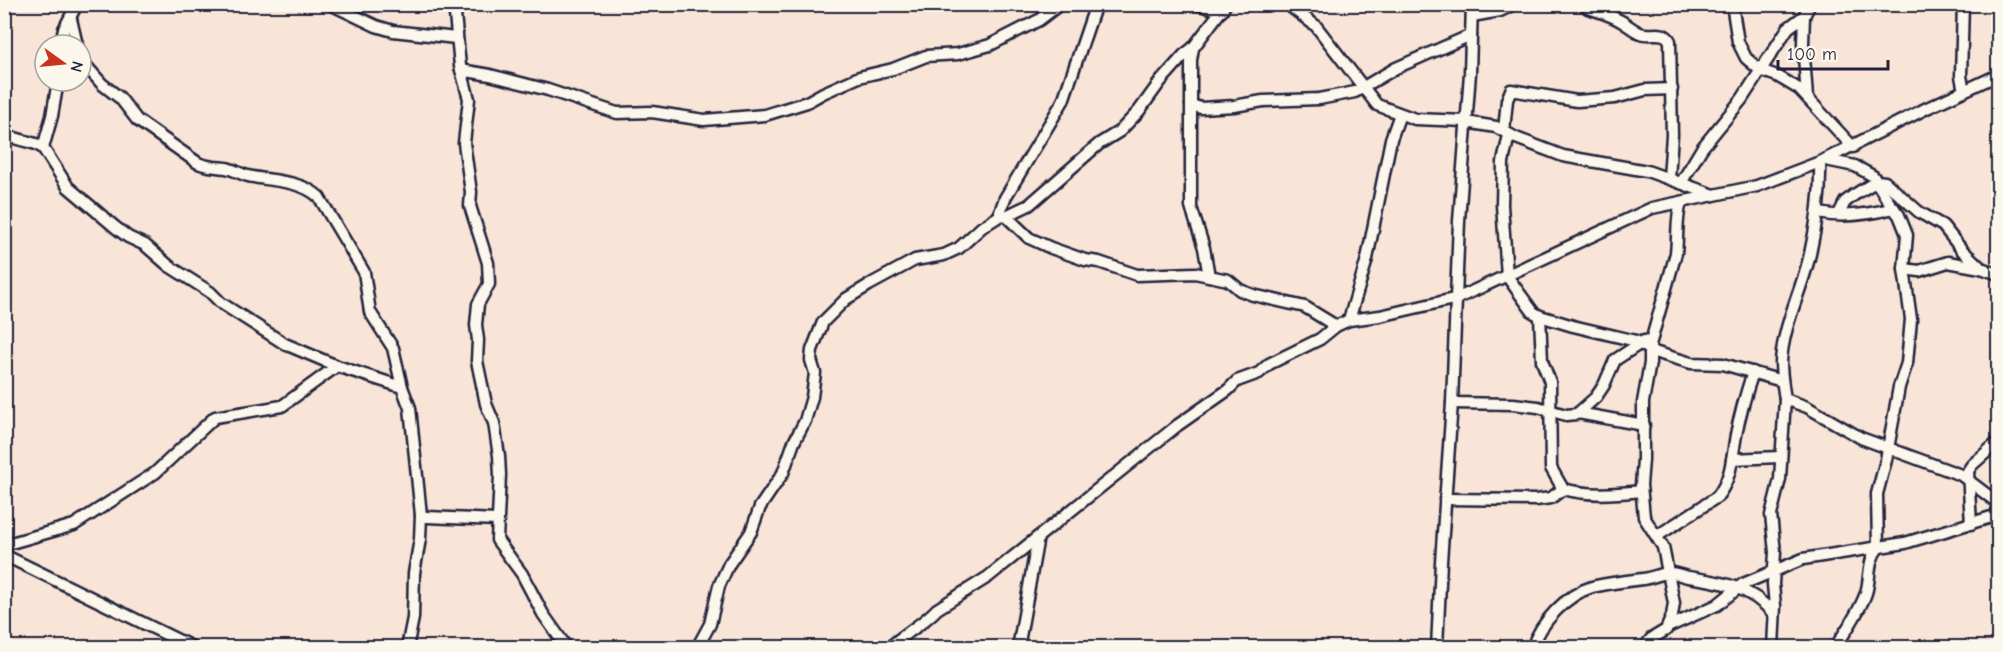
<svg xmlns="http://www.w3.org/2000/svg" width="2003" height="652" font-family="'Comic Neue',sans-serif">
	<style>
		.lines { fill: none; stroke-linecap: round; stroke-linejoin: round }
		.minor-casing { stroke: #22223b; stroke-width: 15 }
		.minor { stroke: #fbf7ec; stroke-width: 10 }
	</style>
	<rect width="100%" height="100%" fill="#f9e5d8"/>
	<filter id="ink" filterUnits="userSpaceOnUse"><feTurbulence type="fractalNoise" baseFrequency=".0167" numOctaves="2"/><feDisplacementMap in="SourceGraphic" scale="12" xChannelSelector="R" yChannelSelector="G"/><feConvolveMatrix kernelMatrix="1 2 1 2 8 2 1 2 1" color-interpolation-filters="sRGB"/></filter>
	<g filter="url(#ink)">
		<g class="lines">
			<defs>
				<g id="minor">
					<polyline points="330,4 376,26 393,31 456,38"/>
					<polyline points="454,4 460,66 469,99 464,143 471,192 470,206 488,263 489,284 478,304 476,325 478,340 477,361 486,404 494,423 499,456 500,475 497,540 522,574 543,614 567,648"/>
					<polyline points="1196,4 1222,11"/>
					<polyline points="1287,4 1316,26 1377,105 1415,119 1466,121"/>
					<path d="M1585,4L1588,8C1598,11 1610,15 1619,20C1627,24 1633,30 1640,33C1651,37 1664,29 1670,41L1672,135L1669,178"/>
					<polyline points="1732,4 1738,42 1746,58 1760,70 1777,76 1799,89 1853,147"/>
					<polyline points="1963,4 1961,76 1964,91"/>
					<polyline points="1472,16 1500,11 1515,4"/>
					<polyline points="1804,16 1803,43 1807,97"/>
					<polyline points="71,19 77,45"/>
					<polyline points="60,45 64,29 77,4"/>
					<path d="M81,60L102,84L120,98L137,120L198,163C207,167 216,167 226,168C233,169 240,174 248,176C270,181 301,180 319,197L364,272L370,312L393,348L402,387"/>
					<polyline points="461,70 490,75 548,90 617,113 652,112 704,120 765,115 807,102 823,93 859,77 893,69 926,56 958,54 990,45 1039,20 1060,4"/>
					<polyline points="1191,105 1201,108 1234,106 1263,101 1319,99 1355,92 1396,68 1471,35"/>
					<polyline points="1466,122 1496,127 1516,138 1563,156 1647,171 1714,195"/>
					<polyline points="1504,130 1507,100 1511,90 1577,101 1615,98 1645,90 1672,89"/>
					<polyline points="4,135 36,144 43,148 68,187 115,227 128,237 145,245 169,266 210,292 221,303 285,344 337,366 402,387 410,408 421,515 427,517 497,520"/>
					<polyline points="1509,135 1503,162 1502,205 1507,276 1533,312 1540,316 1573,326 1636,341 1654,352 1681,360 1691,363 1723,364 1782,381"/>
					<polyline points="43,148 52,116 58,81"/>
					<path d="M1826,160L1855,166L1873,176L1890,204L1899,215L1907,235L1904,269L1911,319L1907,363L1899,387L1886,460L1877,494L1878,548C1867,561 1871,577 1866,593C1859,613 1846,630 1835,648"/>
					<path d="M1820,162C1821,194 1817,223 1810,254C1802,290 1783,325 1781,362C1781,374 1783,387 1785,399L1807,407L1861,438L1961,475L1998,503"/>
					<polyline points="1681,183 1702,148 1742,99 1788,28 1804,16 1810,4"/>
					<path d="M1819,213C1842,218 1871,214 1894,208"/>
					<polyline points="1839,214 1845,202 1854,195 1877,181 1885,182 1919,212 1943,226 1962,250 1981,268"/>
					<polyline points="1001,215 1006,216 1029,238 1051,248 1085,260 1099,262 1137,275 1195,273 1228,280 1240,290 1253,295 1305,307 1336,326"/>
					<polyline points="1001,215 1000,212 1005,198 1063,101 1096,4"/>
					<polyline points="1006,216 1029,205 1099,144 1120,131 1139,111 1160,82 1184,55 1193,48"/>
					<polyline points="1904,269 1919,271 1948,262 1981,268 1998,274"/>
					<polyline points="1209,276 1204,248 1191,207 1191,60 1193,48 1226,4"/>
					<path d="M1540,316L1542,361L1550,382L1551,468L1563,489C1589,496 1614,494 1641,491"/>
					<polyline points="1349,320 1367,259 1391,139 1400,114"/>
					<polyline points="1452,403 1513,404 1538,407 1566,415 1577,414 1596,397 1604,385 1615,360 1644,341"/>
					<polyline points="1578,413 1644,425"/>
					<polyline points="1732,459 1780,457"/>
					<polyline points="1445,499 1536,500 1551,498 1563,489"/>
					<polyline points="1971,524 1968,471 1972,465 1998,442"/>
					<path d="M1657,536L1717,497C1732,478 1732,457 1736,435C1740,414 1746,393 1753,372"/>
					<polyline points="4,545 74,525 155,473 215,417 282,406 337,366"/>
					<polyline points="4,555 194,648"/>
					<polyline points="1668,627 1717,605 1743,584 1803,559 1905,543 1998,515"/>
					<polyline points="407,648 413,618 414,573 420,539 421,515"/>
					<polyline points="697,648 710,624 719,586 729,564 751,532 760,507 783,473 794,442 805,421 812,397 815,373 811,360 812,350 823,322 846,299 869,285 915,260 944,255 959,248 982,227 1001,215"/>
					<path d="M889,648C904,634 923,624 937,609L988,577L1178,425L1228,390L1237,381L1259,373L1269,364L1320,339L1336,326L1349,320L1380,316L1458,298L1652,208L1757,186L1820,162L1927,108L1998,75"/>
					<polyline points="1018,648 1038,537"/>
					<polyline points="1437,648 1441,562 1452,403 1459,221 1470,73 1472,4"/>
					<path d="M1532,648C1541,622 1566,595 1592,587C1609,583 1626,581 1643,579C1652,578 1661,573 1670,573C1676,573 1682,576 1688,577C1722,582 1750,586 1774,614"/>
					<path d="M1644,648L1651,639L1666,630L1672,616L1674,603L1663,547L1644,517L1641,485L1643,460V402L1650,363V345L1676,253C1678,236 1676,219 1681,202"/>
					<polyline points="1773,648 1775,606 1773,584 1775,552 1771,515 1780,479 1785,399"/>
				</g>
			</defs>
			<!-- minor casing -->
			<use href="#minor" class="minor-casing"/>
			<!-- minor -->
			<use href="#minor" class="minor"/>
		</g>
	</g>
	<!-- margin -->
	<rect width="2003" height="652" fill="none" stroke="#fbf7ec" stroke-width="24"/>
	<rect x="12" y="12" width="1979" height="628" fill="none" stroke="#22223b" stroke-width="2" filter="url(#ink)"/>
	<!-- north arrow -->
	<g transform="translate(63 63) rotate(105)"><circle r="28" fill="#fbf7ec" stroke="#a4a2a5" stroke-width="1.5"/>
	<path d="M0-4.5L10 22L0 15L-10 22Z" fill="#c8321e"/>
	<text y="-9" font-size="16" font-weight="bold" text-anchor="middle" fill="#22223b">N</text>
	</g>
	<!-- scale -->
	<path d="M1778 60v9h110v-9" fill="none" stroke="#22223b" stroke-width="3"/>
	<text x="1787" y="60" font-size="18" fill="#22223b" stroke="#fbf7ec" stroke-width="4.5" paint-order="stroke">100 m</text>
</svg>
